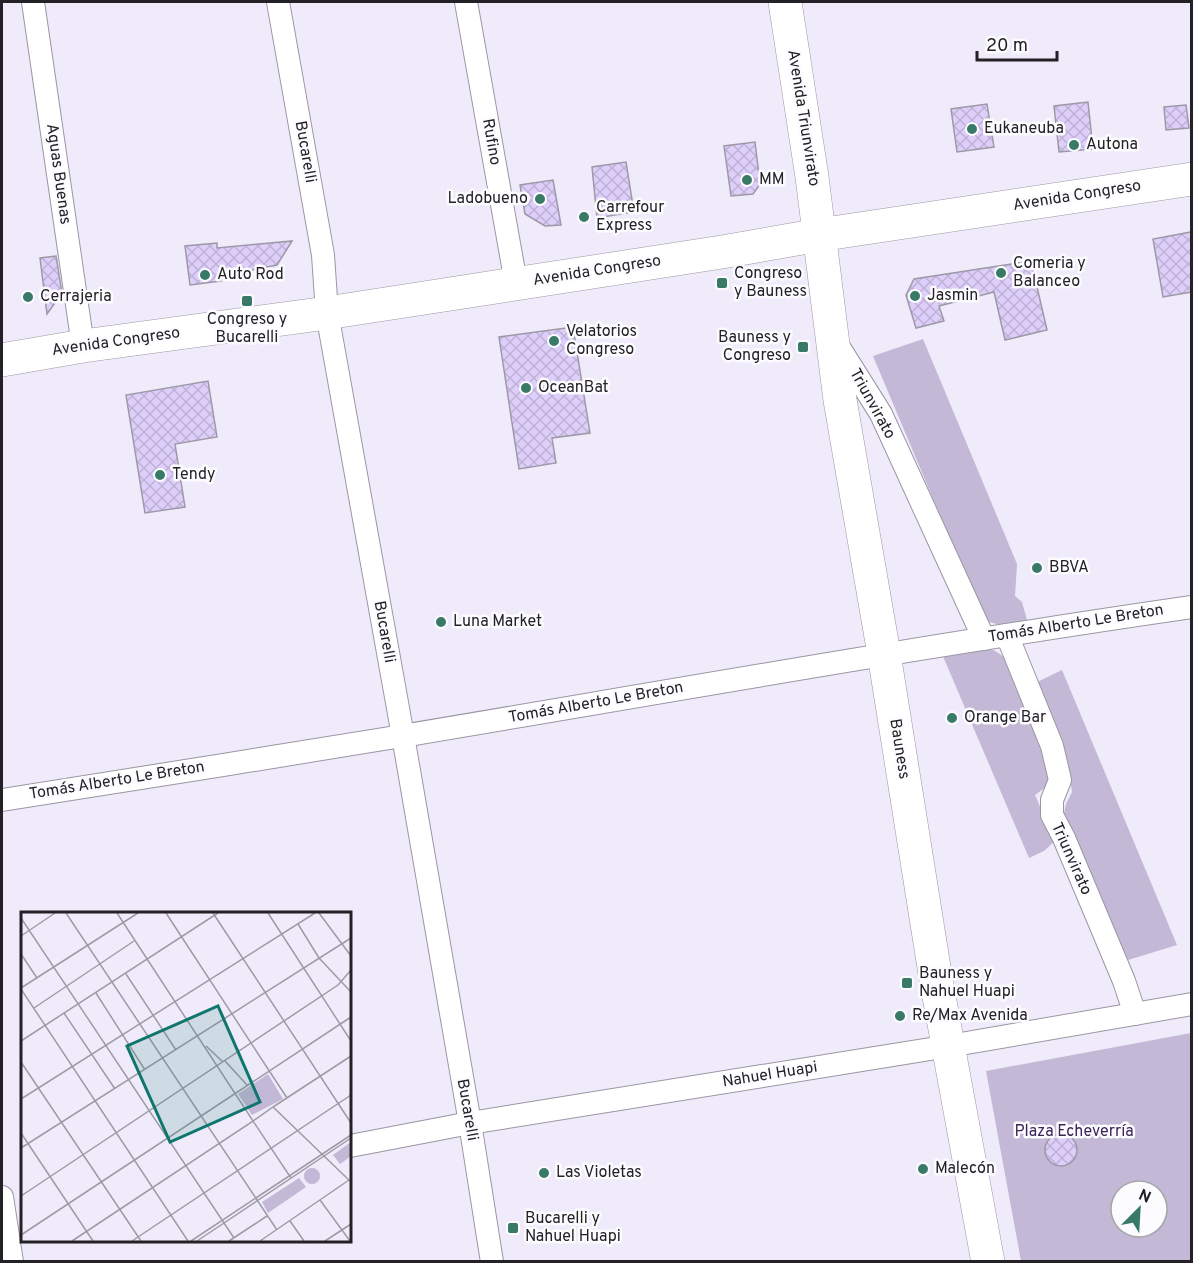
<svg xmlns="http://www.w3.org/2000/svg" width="1193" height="1263" font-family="Overpass,sans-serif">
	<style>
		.green { fill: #c3b8d5; fill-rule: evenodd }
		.building { fill: url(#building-cross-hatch); stroke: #9d99a6; stroke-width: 1.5 }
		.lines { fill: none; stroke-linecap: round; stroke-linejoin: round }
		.minor-casing { stroke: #9a96a3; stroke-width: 24 }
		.secondary-casing { stroke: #9a96a3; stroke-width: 34 }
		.minor { stroke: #fff; stroke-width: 22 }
		.secondary { stroke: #fff; stroke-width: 33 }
		.poi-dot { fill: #397967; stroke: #fcfbfe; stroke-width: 2 }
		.labels { text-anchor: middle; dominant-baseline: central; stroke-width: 5; stroke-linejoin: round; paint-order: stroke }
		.street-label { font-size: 16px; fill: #232126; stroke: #fcfbfe }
		.poi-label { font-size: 16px; fill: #232126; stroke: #fcfbfe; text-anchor: start }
		.park-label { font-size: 16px; fill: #3b2458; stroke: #fcfbfe }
		.inset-road { fill: none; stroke: #9e9aa5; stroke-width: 1.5 }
		.view { fill: #0f766e; fill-opacity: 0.15; stroke: #0f766e; stroke-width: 3 }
		.inset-edge { fill: none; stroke: #232126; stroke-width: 3 }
	</style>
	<defs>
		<pattern id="building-cross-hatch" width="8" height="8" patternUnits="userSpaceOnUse" patternTransform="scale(1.5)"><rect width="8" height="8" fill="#decefa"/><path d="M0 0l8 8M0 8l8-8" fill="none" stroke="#beb1d6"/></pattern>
	</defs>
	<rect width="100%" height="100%" fill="#f0ebfa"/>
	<!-- green -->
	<g class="green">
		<path d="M923,339L1017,564L1015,596L1022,602L1027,620C1009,625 1001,627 984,620L873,356Z"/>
		<path d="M981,646C1000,651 1003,655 1015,672L1052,776L1050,784L1035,795L1055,841L1044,851L1029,858L942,654Z"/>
		<polygon points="1062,670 1177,945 1128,960 1064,813 1066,804 1072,792 1068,762 1035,683"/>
		<path d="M1191,1033V1261H1021L986,1071ZM1121,1191H1157V1227H1121Z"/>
	</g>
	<!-- building -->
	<g class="building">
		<polygon points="1088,102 1093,149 1059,152 1054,106"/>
		<polygon points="987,104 994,147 957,152 951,109"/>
		<polygon points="1186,105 1189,128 1166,130 1164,107"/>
		<polygon points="755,142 760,184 753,194 731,196 724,146"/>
		<polygon points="626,162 634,212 597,218 592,167"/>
		<polygon points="553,180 561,225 545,226 525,214 520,185"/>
		<polygon points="1191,232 1191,292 1163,297 1153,239"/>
		<polygon points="292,241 277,265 221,276 221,281 190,285 185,246 217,243 217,248"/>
		<polygon points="56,256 62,293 47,314 40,258"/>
		<polygon points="1031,261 1047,330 1005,340 994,292 939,306 944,321 916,328 906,295 914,279"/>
		<polygon points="573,327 590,433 552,438 556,463 519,469 499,337"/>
		<polygon points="208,381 217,437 175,444 185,507 145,513 126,395"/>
		<circle cx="1061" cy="1150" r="16"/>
	</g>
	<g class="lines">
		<defs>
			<g id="minor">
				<polyline points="33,2 83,346"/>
				<polyline points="278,2 323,255 327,313 403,736 470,1123 492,1262"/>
				<polyline points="466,2 516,283"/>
				<polyline points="837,344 881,414 984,639"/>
				<polyline points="1007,635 1052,746 1060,780 1052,800 1052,815 1064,838 1124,981 1135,1014"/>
				<path d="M2,800C135,779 269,758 402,736C665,692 928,645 1192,607"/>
				<polyline points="350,1146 470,1123 949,1046 1192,1004"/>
				<polyline points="2,1197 12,1262"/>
			</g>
			<g id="secondary">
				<polyline points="785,2 812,177 840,400 884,654 936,980 988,1262"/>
				<polyline points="2,360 83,346 327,313 722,252 819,235 1192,179"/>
			</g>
		</defs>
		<!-- minor casing -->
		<use href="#minor" class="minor-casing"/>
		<!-- secondary casing -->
		<use href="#secondary" class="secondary-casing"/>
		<!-- minor -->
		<use href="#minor" class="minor"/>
		<!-- secondary -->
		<use href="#secondary" class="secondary"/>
	</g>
	<!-- markers -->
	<g class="poi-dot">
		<circle cx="972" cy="129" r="6"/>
		<circle cx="1074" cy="145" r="6"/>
		<circle cx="747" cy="180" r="6"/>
		<circle cx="540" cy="199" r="6"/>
		<circle cx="584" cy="217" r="6"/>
		<circle cx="1001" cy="273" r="6"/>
		<circle cx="205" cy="275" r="6"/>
		<rect x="716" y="277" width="12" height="12" rx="3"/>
		<circle cx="915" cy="296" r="6"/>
		<circle cx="28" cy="297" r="6"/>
		<rect x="241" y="295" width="12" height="12" rx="3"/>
		<circle cx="554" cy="341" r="6"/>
		<rect x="797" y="341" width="12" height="12" rx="3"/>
		<circle cx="526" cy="388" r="6"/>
		<circle cx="160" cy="475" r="6"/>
		<circle cx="1037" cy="568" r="6"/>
		<circle cx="441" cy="622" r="6"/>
		<circle cx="952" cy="718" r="6"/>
		<rect x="901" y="977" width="12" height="12" rx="3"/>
		<circle cx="900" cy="1016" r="6"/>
		<circle cx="923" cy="1169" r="6"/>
		<circle cx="544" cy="1173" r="6"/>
		<rect x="507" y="1222" width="12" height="12" rx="3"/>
	</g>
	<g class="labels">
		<!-- street labels -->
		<g class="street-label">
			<text transform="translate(803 118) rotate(81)">Avenida Triunvirato</text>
			<text transform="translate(491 142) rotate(80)">Rufino</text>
			<text transform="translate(305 152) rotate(80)">Bucarelli</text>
			<text transform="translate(58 174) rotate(82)">Aguas Buenas</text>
			<text transform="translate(1077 196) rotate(-9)">Avenida Congreso</text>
			<text transform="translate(597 271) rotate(-9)">Avenida Congreso</text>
			<text transform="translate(116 342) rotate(-8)">Avenida Congreso</text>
			<text transform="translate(872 404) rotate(61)">Triunvirato</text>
			<text transform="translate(1076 624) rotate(-9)">Tomás Alberto Le Breton</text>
			<text transform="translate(384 632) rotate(80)">Bucarelli</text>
			<text transform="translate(596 703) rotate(-10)">Tomás Alberto Le Breton</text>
			<text transform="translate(899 749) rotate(81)">Bauness</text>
			<text transform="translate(117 781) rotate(-9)">Tomás Alberto Le Breton</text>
			<text transform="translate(1071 859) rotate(66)">Triunvirato</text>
			<text transform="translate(770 1075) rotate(-9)">Nahuel Huapi</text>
			<text transform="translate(467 1110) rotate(80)">Bucarelli</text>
		</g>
		<!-- poi labels -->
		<g class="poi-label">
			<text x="984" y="129">Eukaneuba</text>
			<text x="1086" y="145">Autona</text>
			<text x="759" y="180">MM</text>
			<text x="528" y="199" text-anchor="end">Ladobueno</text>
			<text x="596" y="208">Carrefour<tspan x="596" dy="18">Express</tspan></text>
			<text x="1013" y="264">Comeria y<tspan x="1013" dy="18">Balanceo</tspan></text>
			<text x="734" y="274">Congreso<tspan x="734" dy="18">y Bauness</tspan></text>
			<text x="217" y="275">Auto Rod</text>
			<text x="927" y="296">Jasmin</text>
			<text x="40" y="297">Cerrajeria</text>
			<text x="247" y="320" text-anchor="middle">Congreso y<tspan x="247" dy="18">Bucarelli</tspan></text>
			<text x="566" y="332">Velatorios<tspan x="566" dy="18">Congreso</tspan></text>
			<text x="791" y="338" text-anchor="end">Bauness y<tspan x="791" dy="18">Congreso</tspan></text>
			<text x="538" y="388">OceanBat</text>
			<text x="172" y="475">Tendy</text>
			<text x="1049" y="568">BBVA</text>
			<text x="453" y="622">Luna Market</text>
			<text x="964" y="718">Orange Bar</text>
			<text x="919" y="974">Bauness y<tspan x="919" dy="18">Nahuel Huapi</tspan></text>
			<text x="912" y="1016">Re/Max Avenida</text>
			<text x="935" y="1169">Malecón</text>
			<text x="556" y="1173">Las Violetas</text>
			<text x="525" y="1219">Bucarelli y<tspan x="525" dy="18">Nahuel Huapi</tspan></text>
		</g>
		<!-- park labels -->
		<g class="park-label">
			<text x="1074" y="1132">Plaza Echeverría</text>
		</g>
	</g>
	<!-- overview -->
	<g transform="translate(21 912)">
		<rect width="330" height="330" fill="#f0ebfa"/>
		<path d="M247,162L262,187L231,203L217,182ZM330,230V244L319,252L312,243ZM283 264a8 8 0 1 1 16 0a8 8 0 1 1-16 0ZM278,266L285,275L247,301L241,290Z" fill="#c3b8d5"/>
		<path class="inset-road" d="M45,1L256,318M96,1L232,209L252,195L330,270M145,1L266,186M192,1L330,211M247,1L330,129M298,1L330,44M0,6L213,326M277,12L298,46M0,24L34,1M0,42L16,66M298,46L330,80M105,62L155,138M0,76L117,1M0,77L167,329M75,81L124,158M13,96L113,29M43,101L94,177M0,129L197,1M185,134L202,150M204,149L226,173M0,150L120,329M0,187L294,1M252,195L330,144M0,221L72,329M0,236L330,26M0,284L317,73L330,58M299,288L329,329M269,309L283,329M0,323L330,105M51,329L232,209L270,266M111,329L330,183M170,329L330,223M176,329L330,226M208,329L246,304M239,329L328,268M304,329L330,312"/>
		<path class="view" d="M197,94L239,190L149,230L106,134Z"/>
		<rect width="330" height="330" class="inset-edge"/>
	</g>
	<!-- border -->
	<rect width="1193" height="1263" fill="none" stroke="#232126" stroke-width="6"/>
	<!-- north arrow -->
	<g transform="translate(1139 1209) rotate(24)"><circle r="28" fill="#fcfbfe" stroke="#a5a4a8" stroke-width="1.5"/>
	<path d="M0-4.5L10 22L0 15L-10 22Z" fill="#397967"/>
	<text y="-9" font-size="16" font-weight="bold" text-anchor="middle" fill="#232126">N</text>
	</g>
	<!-- scale -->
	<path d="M977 51v9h80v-9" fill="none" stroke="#232126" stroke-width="3"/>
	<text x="986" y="51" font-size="18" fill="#232126" stroke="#fcfbfe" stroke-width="4.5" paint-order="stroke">20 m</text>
</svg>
